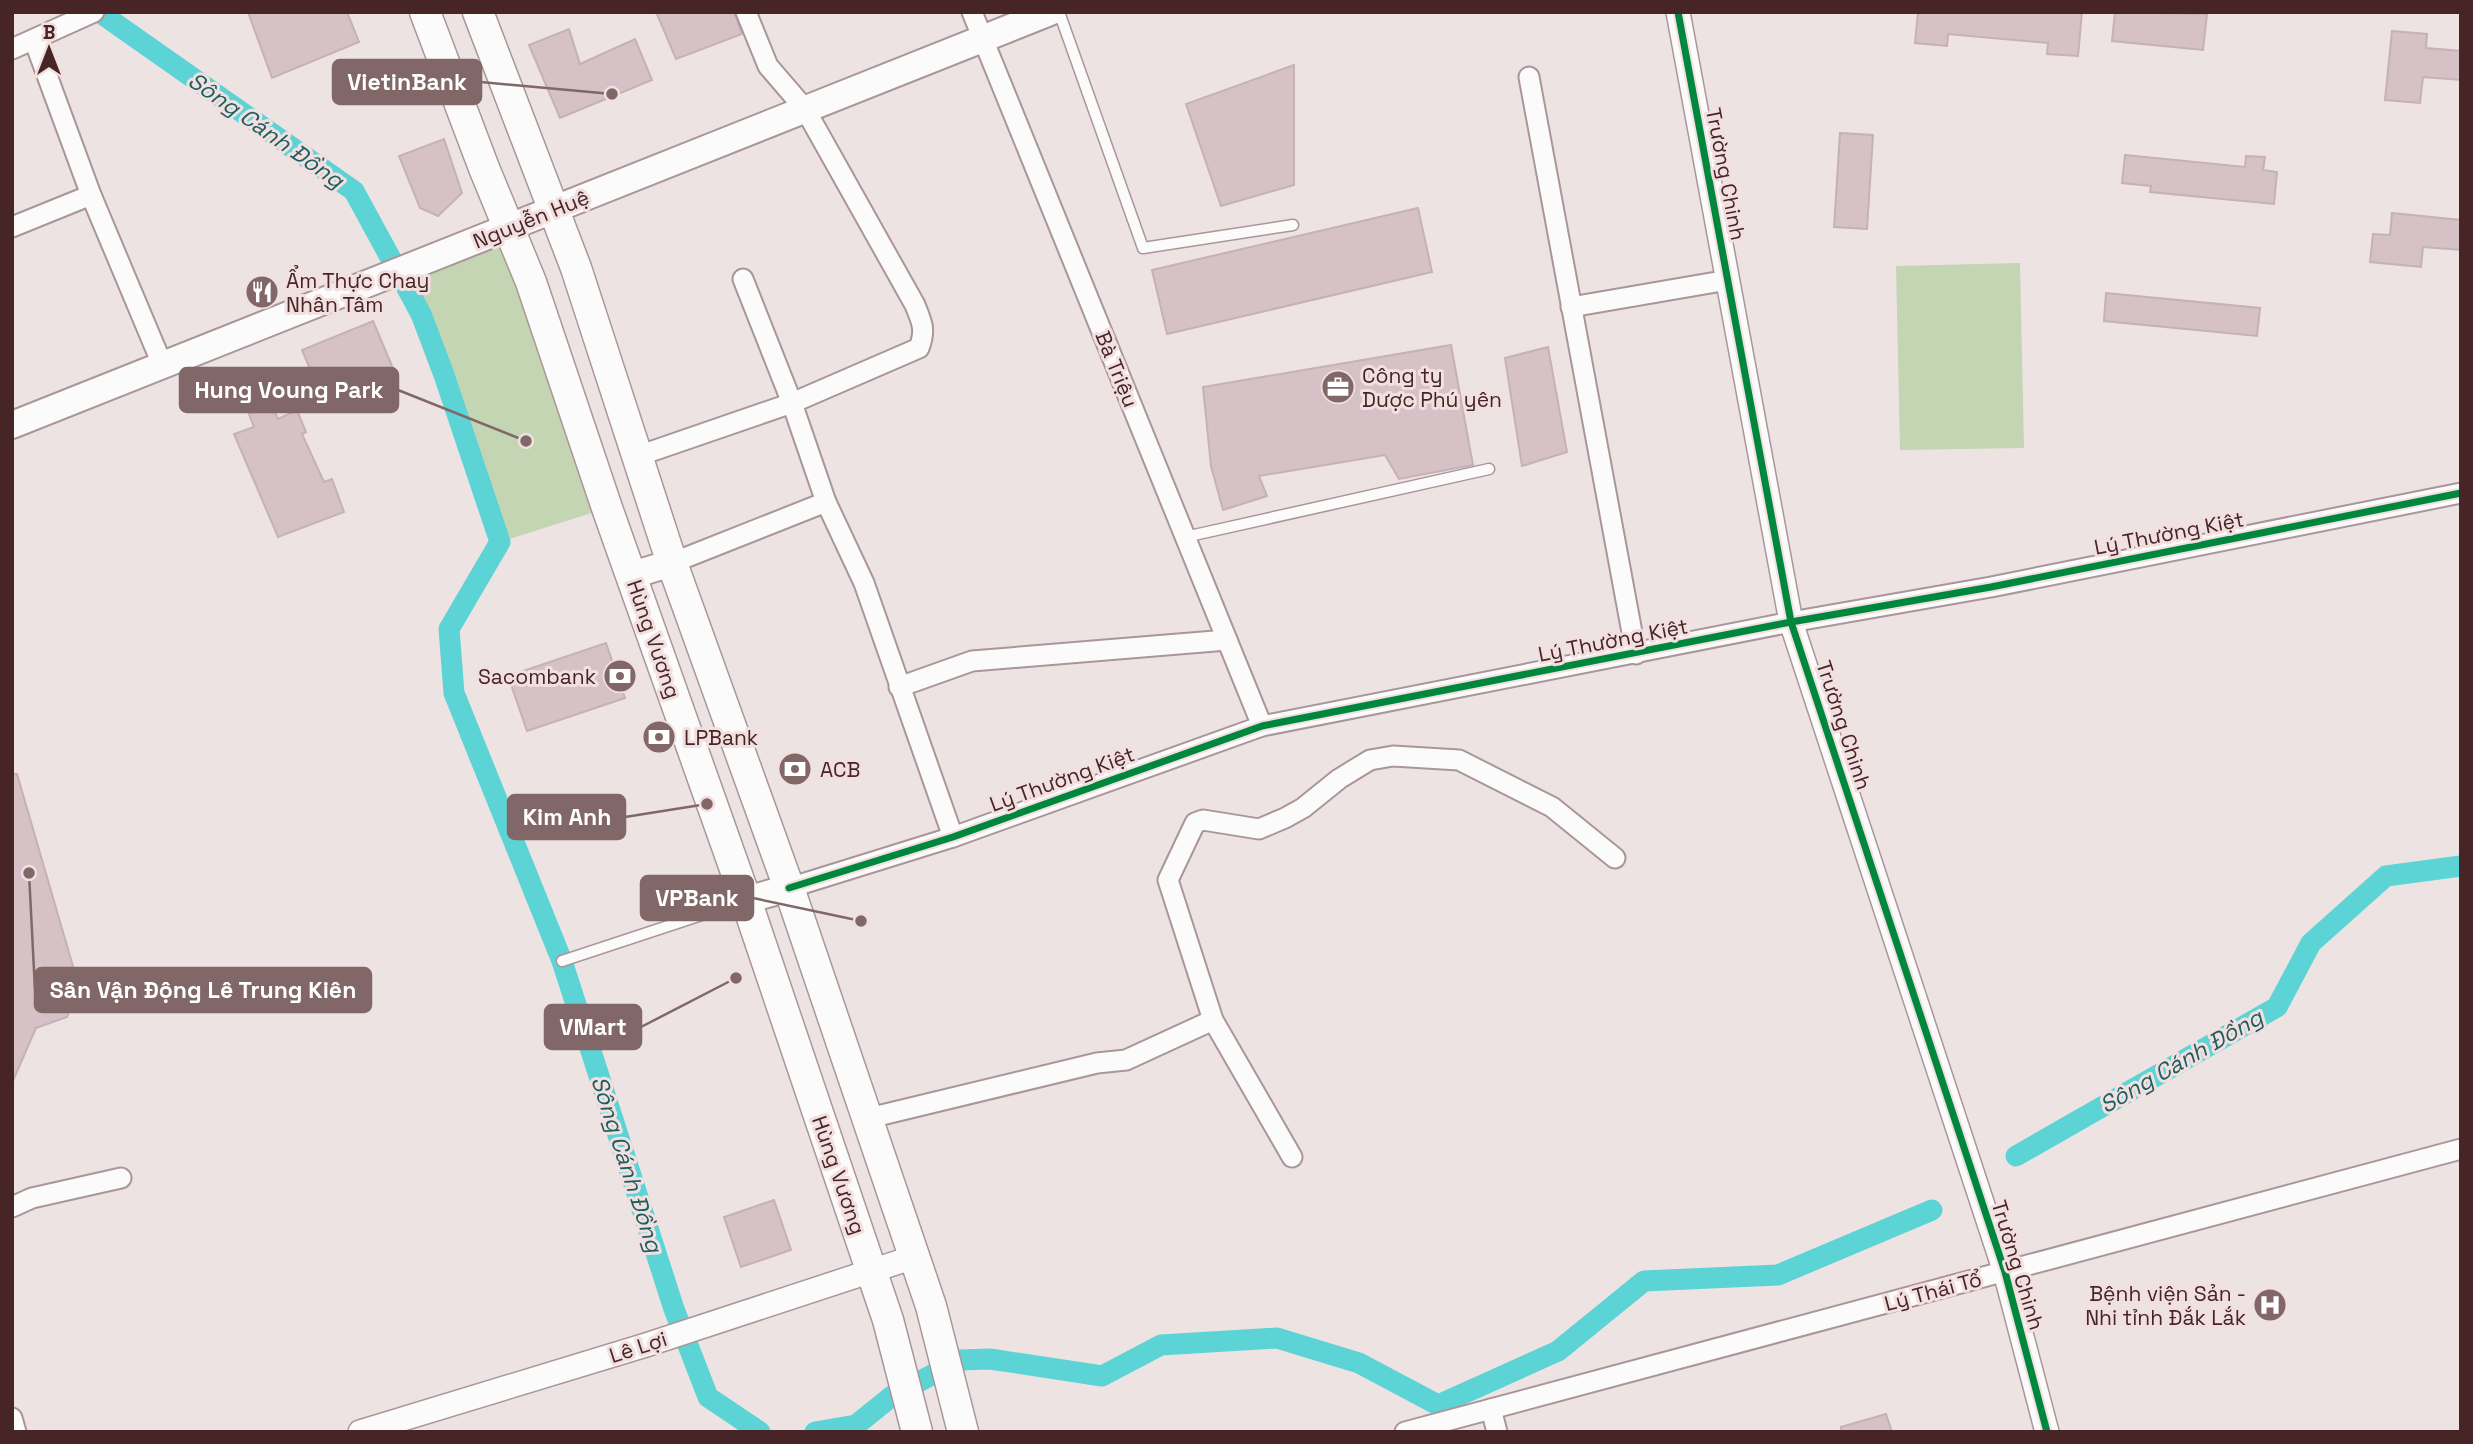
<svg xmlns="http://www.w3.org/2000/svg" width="2473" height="1444" font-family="'Space Grotesk',sans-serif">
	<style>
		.green { fill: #c3d5b3 }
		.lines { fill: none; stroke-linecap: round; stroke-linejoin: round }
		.canal { stroke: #5cd4d6; stroke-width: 21 }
		.building { fill: #d5c1c6; stroke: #c5b1b6; stroke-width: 2 }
		.service-casing { stroke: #aa9698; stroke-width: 13 }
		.minor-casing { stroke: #aa9698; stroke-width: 23 }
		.tertiary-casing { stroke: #aa9698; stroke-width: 26 }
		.secondary-casing { stroke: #aa9698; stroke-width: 30 }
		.primary-casing { stroke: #aa9698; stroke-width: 33 }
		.service { stroke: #fcfbfb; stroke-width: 10 }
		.minor { stroke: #fcfbfb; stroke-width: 19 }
		.tertiary { stroke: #fcfbfb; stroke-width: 23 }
		.secondary { stroke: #fcfbfb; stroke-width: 26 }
		.primary { stroke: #fcfbfb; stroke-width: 30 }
		.cycleway-casing { stroke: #f2dfdf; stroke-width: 11 }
		.cycleway { stroke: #00873e; stroke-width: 7 }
		.labels { text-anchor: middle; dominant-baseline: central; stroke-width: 6; stroke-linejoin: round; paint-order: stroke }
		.street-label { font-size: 21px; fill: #472426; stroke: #f2dfdf }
		.poi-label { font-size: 21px; fill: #472426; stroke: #f2dfdf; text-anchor: start }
		.water-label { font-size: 23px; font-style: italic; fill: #1e5e5f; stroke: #f2dfdf }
		.leader { fill: none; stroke: #816768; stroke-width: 2.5 }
		.callout-dot { fill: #816768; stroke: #f2dfdf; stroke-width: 2.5 }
		.callout { fill: #816768; stroke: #816768; stroke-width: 2.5 }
		.callout-label { font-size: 23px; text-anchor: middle; font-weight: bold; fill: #fff }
	</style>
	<rect width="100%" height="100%" fill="#eee3e3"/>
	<!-- green -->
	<g class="green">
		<polygon points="508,229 607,508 500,542 444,375 421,314 395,274"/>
		<polygon points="2020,263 2024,448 1900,450 1896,266"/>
	</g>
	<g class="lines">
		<!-- canal -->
		<g class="canal">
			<polyline points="99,12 354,191 421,314 444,375 500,542 449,629 454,693 562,961 674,1309 708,1397 760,1432"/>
			<polyline points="2016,1156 2277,1007 2311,943 2386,876 2461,866"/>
			<polyline points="815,1432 856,1425 892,1396 960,1360 990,1359 1102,1376 1161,1345 1277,1338 1359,1363 1438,1405 1558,1351 1644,1281 1778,1275 1932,1210"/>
		</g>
	</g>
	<!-- building -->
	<g class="building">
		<polygon points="248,12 347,12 359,42 272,78"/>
		<polygon points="656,12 734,12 742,34 676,59"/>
		<polygon points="1918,12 2082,12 2078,56 2047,54 2048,43 1948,34 1947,46 1915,43"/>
		<polygon points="2115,12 2207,14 2203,50 2112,41"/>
		<polygon points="569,29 580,64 635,39 652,80 560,118 529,45"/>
		<polygon points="2392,31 2427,34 2426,48 2461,51 2461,80 2423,77 2420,103 2385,100"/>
		<polygon points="1294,65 1294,185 1221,206 1186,104"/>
		<polygon points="1840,133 1873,135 1867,229 1834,227"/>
		<polygon points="444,139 462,193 438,216 420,208 399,156"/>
		<polygon points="2125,155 2245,167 2246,156 2265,157 2263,170 2277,172 2274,204 2150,192 2151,186 2122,183"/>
		<polygon points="1418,208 1432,272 1167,334 1152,270"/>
		<polygon points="2392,213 2461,220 2461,250 2423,247 2421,267 2370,262 2373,234 2390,235"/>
		<polygon points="2106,293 2260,308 2257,336 2104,321"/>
		<polygon points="373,321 398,380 327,409 302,350"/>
		<polygon points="1451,345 1473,465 1399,479 1385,455 1259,476 1267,496 1223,510 1211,466 1203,387"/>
		<polygon points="1548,347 1567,452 1522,466 1505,358"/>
		<polygon points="271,404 278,419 297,410 306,432 302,434 324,482 332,479 344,512 278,537 234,434 254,427 249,414"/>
		<polygon points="606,643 625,698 527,731 508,676"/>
		<polygon points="12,774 17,774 79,987 67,1017 36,1028 12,1083"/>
		<polygon points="774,1200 791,1250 741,1267 724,1217"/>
		<polygon points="1886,1414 1892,1432 1841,1432 1841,1427"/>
	</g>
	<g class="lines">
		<defs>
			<g id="service">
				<polyline points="1059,12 1143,248 1293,225"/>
				<polyline points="1185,537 1489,469"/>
				<polyline points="562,961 744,901"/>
			</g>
			<g id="minor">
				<polyline points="972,12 1262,726"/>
				<polyline points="34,40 91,195 162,364"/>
				<polyline points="12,49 94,12"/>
				<polyline points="1529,77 1636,654"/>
				<polyline points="12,227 91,195"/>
				<polyline points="743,279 792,403 826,502 864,583 953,837"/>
				<polyline points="1571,307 1728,280"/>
				<path d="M638,456L792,403L919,348C926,330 922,322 915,305L805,109L768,66L746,12"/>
				<polyline points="672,563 826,502"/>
				<polyline points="899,687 972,661 1227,640"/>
				<polyline points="789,888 953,837 1262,726 1791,622 1991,587 2461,493"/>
				<polyline points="865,1119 1097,1063 1126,1060 1213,1020"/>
				<polyline points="1292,1157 1213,1020 1168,880 1195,823 1203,820 1259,829 1285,818 1303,808 1339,779 1370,760 1393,756 1459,760 1552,807 1615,858"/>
				<polyline points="12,1207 32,1198 121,1178"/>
				<polyline points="1491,1409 1497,1432"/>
				<polyline points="12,1418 16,1432"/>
				<polyline points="1405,1432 2461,1149"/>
			</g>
			<g id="tertiary">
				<polyline points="1678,12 1791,622 2005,1272 2047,1432"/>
				<polyline points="360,1432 646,1345 914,1257"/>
			</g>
			<g id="secondary">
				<polyline points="12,425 1050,12"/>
				<polyline points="632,575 672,563"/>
				<polyline points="746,900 789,888"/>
			</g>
			<g id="primary">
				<polyline points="425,12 484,168 531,282 607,508 746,900 888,1320 917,1432"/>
				<polyline points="478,12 576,268 672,563 789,888 931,1306 963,1432"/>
			</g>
		</defs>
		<!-- service casing -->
		<use href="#service" class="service-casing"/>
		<!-- minor casing -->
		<use href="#minor" class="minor-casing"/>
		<!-- tertiary casing -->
		<use href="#tertiary" class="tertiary-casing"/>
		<!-- secondary casing -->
		<use href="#secondary" class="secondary-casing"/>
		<!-- primary casing -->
		<use href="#primary" class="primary-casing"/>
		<!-- service -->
		<use href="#service" class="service"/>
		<!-- minor -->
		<use href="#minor" class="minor"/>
		<!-- tertiary -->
		<use href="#tertiary" class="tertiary"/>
		<!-- secondary -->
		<use href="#secondary" class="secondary"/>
		<!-- primary -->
		<use href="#primary" class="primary"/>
		<defs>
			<g id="cycleway">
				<polyline points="1678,12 1791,622 2005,1272 2047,1432"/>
				<polyline points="789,888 953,837 1262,726 1791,622 1991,587 2461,493"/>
			</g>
		</defs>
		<!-- cycleway casing -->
		<use href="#cycleway" class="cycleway-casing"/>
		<!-- cycleway -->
		<use href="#cycleway" class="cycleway"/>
	</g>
	<!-- icons -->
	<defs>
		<symbol id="restaurant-disc" viewBox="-11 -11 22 22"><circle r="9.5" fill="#816768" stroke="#f2dfdf"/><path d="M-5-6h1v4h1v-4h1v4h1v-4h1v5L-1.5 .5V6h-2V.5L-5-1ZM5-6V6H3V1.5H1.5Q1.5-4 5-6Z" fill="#fff"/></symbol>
		<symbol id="office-disc" viewBox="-11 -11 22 22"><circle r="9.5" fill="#816768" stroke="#f2dfdf"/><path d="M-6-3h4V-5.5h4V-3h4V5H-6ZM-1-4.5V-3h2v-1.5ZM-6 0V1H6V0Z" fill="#fff"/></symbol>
		<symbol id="bank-disc" viewBox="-11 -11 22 22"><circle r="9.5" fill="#816768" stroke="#f2dfdf"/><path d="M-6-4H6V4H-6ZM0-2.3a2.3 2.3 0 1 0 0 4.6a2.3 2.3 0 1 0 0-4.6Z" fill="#fff"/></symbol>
		<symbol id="hospital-disc" viewBox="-11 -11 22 22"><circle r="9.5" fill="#816768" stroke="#f2dfdf"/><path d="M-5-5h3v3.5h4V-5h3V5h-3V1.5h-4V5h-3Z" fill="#fff"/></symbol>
	</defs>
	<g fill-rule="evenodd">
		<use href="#restaurant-disc" x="243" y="273" width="38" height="38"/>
		<use href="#office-disc" x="1319" y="368" width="38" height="38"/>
		<use href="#bank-disc" x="601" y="657" width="38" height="38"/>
		<use href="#bank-disc" x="640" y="718" width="38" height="38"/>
		<use href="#bank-disc" x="776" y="750" width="38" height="38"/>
		<use href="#hospital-disc" x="2251" y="1286" width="38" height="38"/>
	</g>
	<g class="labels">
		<!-- street labels -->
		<g class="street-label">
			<text transform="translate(1726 174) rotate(79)">Trường Chinh</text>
			<text transform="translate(531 219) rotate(-22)">Nguyễn Huệ</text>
			<text transform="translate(1117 369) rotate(68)">Bà Triệu</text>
			<text transform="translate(2169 533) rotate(-11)">Lý Thường Kiệt</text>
			<text transform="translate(654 639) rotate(71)">Hùng Vương</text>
			<text transform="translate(1613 640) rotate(-11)">Lý Thường Kiệt</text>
			<text transform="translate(1844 725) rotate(72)">Trường Chinh</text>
			<text transform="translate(1062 779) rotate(-20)">Lý Thường Kiệt</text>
			<text transform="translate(839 1175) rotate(71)">Hùng Vương</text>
			<text transform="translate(2018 1265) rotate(73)">Trường Chinh</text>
			<text transform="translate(1933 1291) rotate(-15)">Lý Thái Tổ</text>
			<text transform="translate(638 1347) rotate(-18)">Lê Lợi</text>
		</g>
		<!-- poi labels -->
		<g class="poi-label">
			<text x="286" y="280">Ẩm Thực Chay<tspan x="286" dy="24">Nhân Tâm</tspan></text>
			<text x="1362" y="375">Công ty<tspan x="1362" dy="24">Dược Phú yên</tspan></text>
			<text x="596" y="676" text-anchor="end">Sacombank</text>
			<text x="684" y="737">LPBank</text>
			<text x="820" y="769">ACB</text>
			<text x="2246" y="1293" text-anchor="end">Bệnh viện Sản -<tspan x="2246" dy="24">Nhi tỉnh Đắk Lắk</tspan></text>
		</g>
		<!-- water labels -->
		<g class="water-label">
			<text transform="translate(266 130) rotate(35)">Sông Cánh Đồng</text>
			<text transform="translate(2181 1061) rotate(-30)">Sông Cánh Đồng</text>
			<text transform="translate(627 1164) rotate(72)">Sông Cánh Đồng</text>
		</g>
	</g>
	<!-- callouts -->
	<path class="leader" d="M612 94L481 82M526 441L398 390M707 804L625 817M861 921L753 898M29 873L35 990M736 978L641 1027"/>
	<g class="callout-dot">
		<circle cx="612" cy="94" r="7"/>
		<circle cx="526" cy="441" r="7"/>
		<circle cx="707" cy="804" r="7"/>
		<circle cx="861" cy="921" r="7"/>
		<circle cx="29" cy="873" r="7"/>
		<circle cx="736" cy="978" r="7"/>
	</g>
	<g class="callout">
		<rect x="333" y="60" width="148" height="44" rx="7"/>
		<rect x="180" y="368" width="218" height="44" rx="7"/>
		<rect x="508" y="795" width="117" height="44" rx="7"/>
		<rect x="641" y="876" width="112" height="44" rx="7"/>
		<rect x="35" y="968" width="336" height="44" rx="7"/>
		<rect x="545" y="1005" width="96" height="44" rx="7"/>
	</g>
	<g class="callout-label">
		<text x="407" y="90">VietinBank</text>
		<text x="289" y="398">Hung Voung Park</text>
		<text x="567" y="825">Kim Anh</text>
		<text x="697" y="906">VPBank</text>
		<text x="203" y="998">Sân Vận Động Lê Trung Kiên</text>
		<text x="593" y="1035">VMart</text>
	</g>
	<!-- border -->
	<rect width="2473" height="1444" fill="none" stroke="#472426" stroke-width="28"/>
	<!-- north arrow -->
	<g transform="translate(49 49)" stroke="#f2dfdf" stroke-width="5" paint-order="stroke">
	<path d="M0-5L12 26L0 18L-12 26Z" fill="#472426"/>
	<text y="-10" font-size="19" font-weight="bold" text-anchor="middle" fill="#472426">B</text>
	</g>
</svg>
